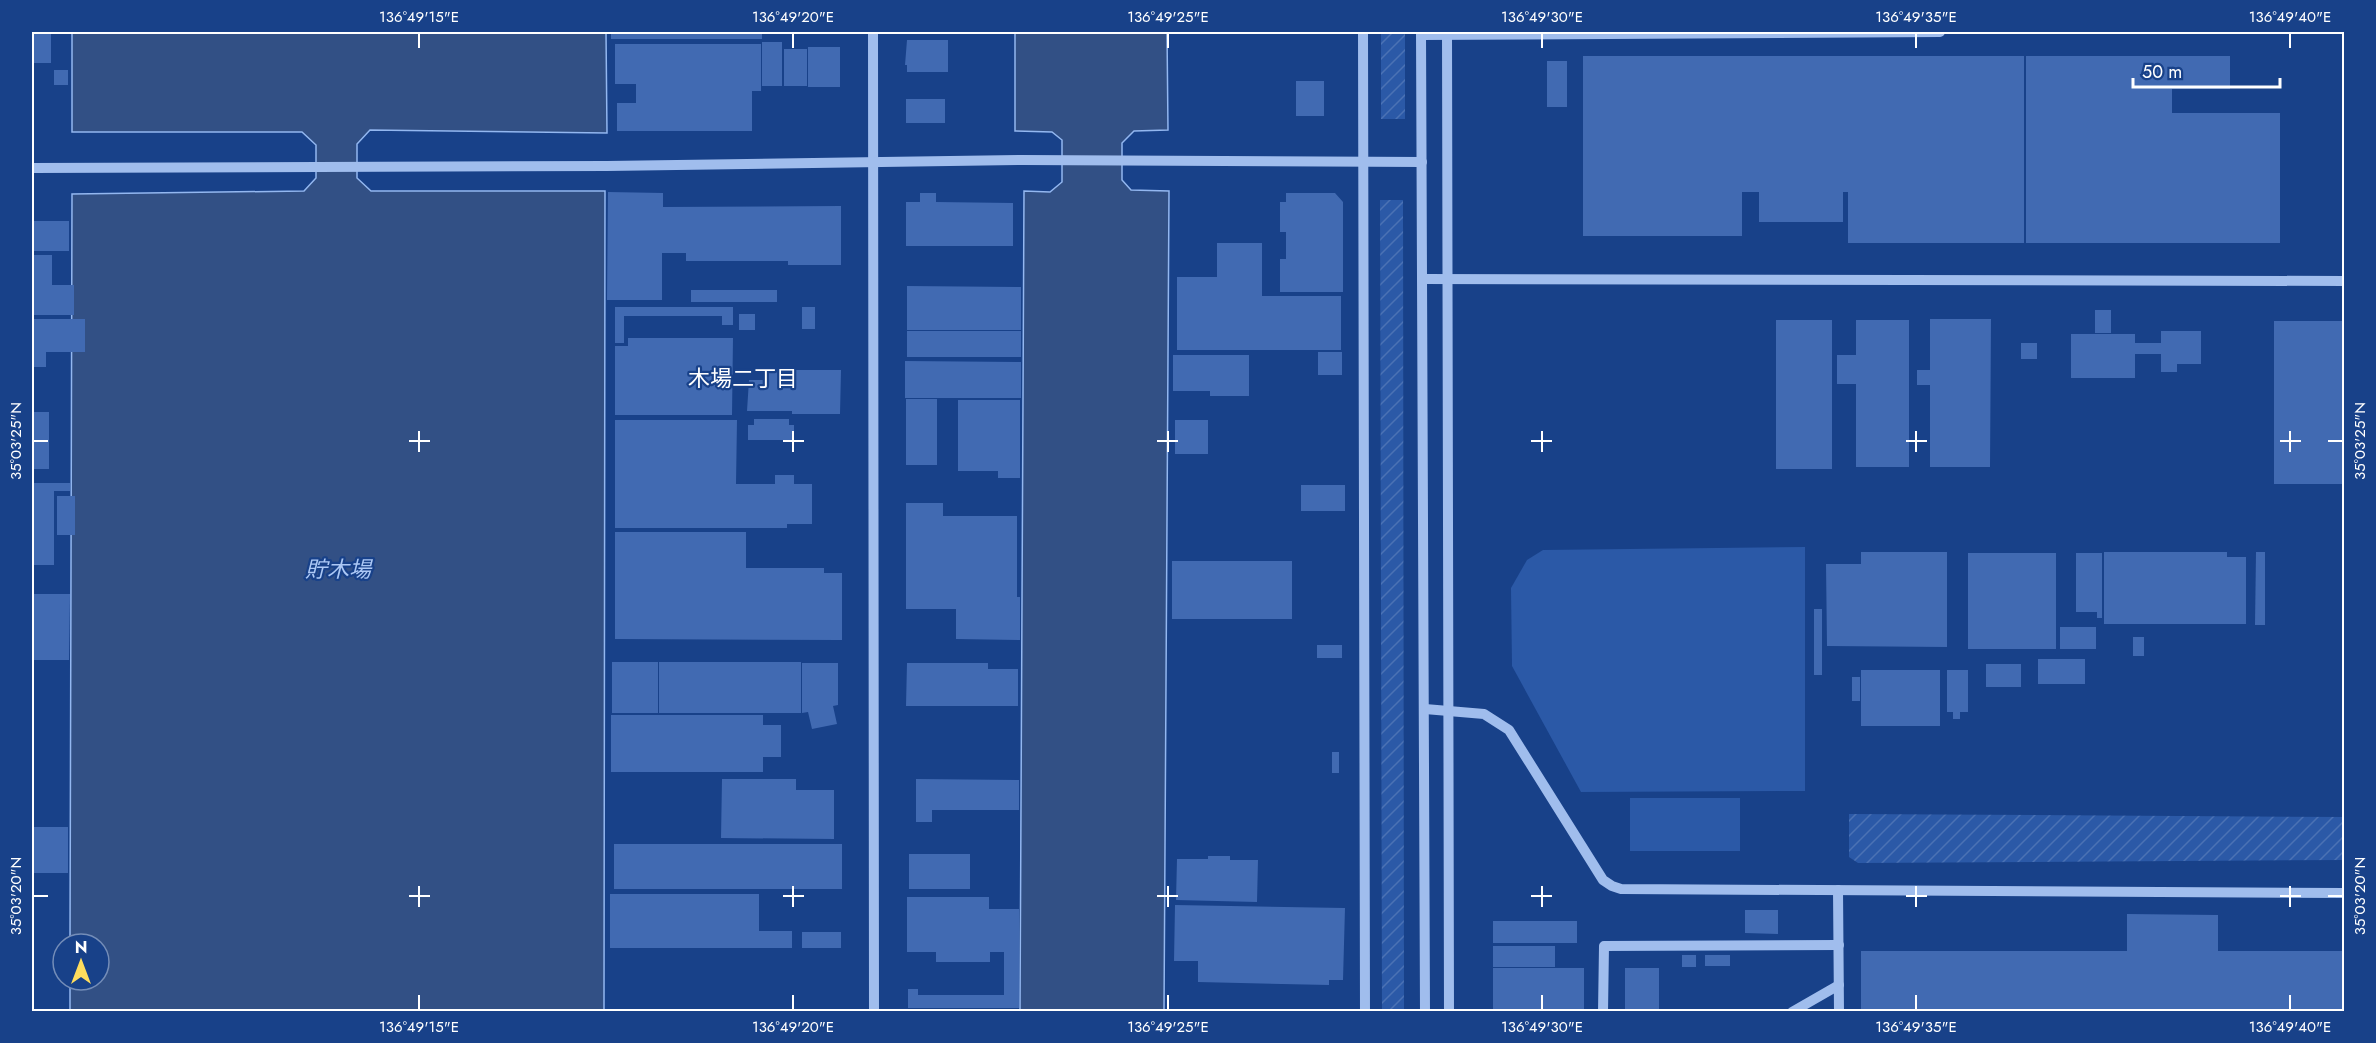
<svg xmlns="http://www.w3.org/2000/svg" width="2376" height="1043" font-family="Jost,'Noto Sans JP',sans-serif">
	<style>
		.grass { fill: #2b59a7 }
		.garden { fill: url(#garden-furrows) }
		.water { fill: #325085; stroke: #93b7f0; stroke-width: 1.5 }
		.building { fill: #416ab2 }
		.lines { fill: none; stroke-linecap: round; stroke-linejoin: round }
		.minor { stroke: #a0bded; stroke-width: 10 }
		.ticks { fill: none; stroke: #fff; stroke-width: 2 }
		.labels { text-anchor: middle; dominant-baseline: central; stroke-width: 4.5; stroke-linejoin: round; paint-order: stroke }
		.neighbourhood-label { font-size: 22px; fill: #fff; stroke: #184189 }
		.water-label { font-size: 22px; font-style: italic; fill: #acc8f5; stroke: #184189 }
		.neatline { fill: none; stroke: #fff; stroke-width: 2 }
		.ticks-label { font-size: 15px; text-anchor: middle; fill: #fff }
	</style>
	<defs>
		<pattern id="garden-furrows" width="10" height="10" patternUnits="userSpaceOnUse" patternTransform="scale(1.5)"><rect width="10" height="10" fill="#2b59a7"/><path d="M-1 1l2-2M0 10L10 0M9 11l2-2" fill="none" stroke="#4b72b4"/></pattern>
	</defs>
	<rect width="100%" height="100%" fill="#184189"/>
	<!-- grass -->
	<g class="grass">
		<polygon points="1805,547 1805,791 1581,792 1512,666 1511,588 1527,560 1543,550"/>
		<rect x="1630" y="798" width="110" height="53"/>
	</g>
	<!-- garden -->
	<g class="garden">
		<rect x="1381" y="32" width="24" height="87"/>
		<polygon points="1380,200 1403,200 1404,1012 1382,1011"/>
		<polygon points="1849,814 2344,817 2344,860 1858,863 1849,857"/>
	</g>
	<!-- water -->
	<g class="water">
		<polygon points="72,32 606,32 607,133 370,130 357,144 357,178 371,191 605,191 604,1011 70,1012 70,980 99,980 99,944 70,944 72,194 304,191 316,178 316,145 302,132 72,132"/>
		<polygon points="1015,32 1167,32 1168,130 1134,131 1122,143 1122,180 1131,190 1169,191 1164,1011 1020,1011 1024,191 1050,192 1062,182 1062,140 1052,132 1015,131"/>
	</g>
	<!-- building -->
	<g class="building">
		<rect x="32" y="32" width="19" height="31"/>
		<rect x="611" y="32" width="151" height="7"/>
		<polygon points="907,40 948,40 948,72 907,72 907,65 905,65"/>
		<rect x="762" y="42" width="20" height="44"/>
		<polygon points="615,44 761,44 761,91 752,91 752,131 617,131 617,103 636,103 636,84 615,84"/>
		<rect x="808" y="47" width="32" height="40"/>
		<rect x="784" y="49" width="23" height="37"/>
		<polygon points="1583,56 2024,56 2024,243 1848,243 1848,192 1843,192 1843,222 1759,222 1759,192 1742,192 1742,236 1583,236"/>
		<polygon points="2026,56 2230,56 2230,89 2172,89 2172,113 2280,113 2280,243 2026,243"/>
		<rect x="1547" y="61" width="20" height="46"/>
		<rect x="54" y="70" width="14" height="15"/>
		<rect x="1296" y="81" width="28" height="35"/>
		<rect x="906" y="99" width="39" height="24"/>
		<polygon points="608,192 663,193 663,207 841,206 841,265 788,265 788,261 686,261 686,253 662,253 662,300 607,300"/>
		<polygon points="920,193 936,193 936,202 1013,203 1013,246 906,246 906,202 920,202"/>
		<polygon points="1286,193 1335,193 1343,202 1343,292 1280,292 1280,259 1286,259 1286,232 1280,232 1280,202 1286,202"/>
		<rect x="32" y="221" width="37" height="30"/>
		<polygon points="1217,243 1262,243 1262,296 1341,296 1341,350 1177,350 1177,277 1217,277"/>
		<polygon points="32,255 52,255 52,285 74,285 74,315 32,315"/>
		<polygon points="907,286 1021,287 1021,330 907,330"/>
		<rect x="691" y="290" width="86" height="12"/>
		<polygon points="615,307 733,307 733,325 722,325 722,316 624,316 624,343 615,343"/>
		<rect x="802" y="307" width="13" height="22"/>
		<rect x="2095" y="310" width="16" height="23"/>
		<rect x="739" y="314" width="16" height="16"/>
		<polygon points="32,319 85,319 85,352 46,352 46,367 32,367"/>
		<polygon points="1930,319 1991,319 1990,467 1930,467 1930,385 1917,385 1917,370 1930,370"/>
		<rect x="1776" y="320" width="56" height="149"/>
		<polygon points="1856,320 1909,320 1909,467 1856,467 1856,384 1837,384 1837,355 1856,355"/>
		<rect x="2274" y="321" width="70" height="163"/>
		<rect x="907" y="331" width="114" height="26"/>
		<polygon points="2161,331 2201,331 2201,364 2177,364 2177,372 2161,372 2161,354 2135,354 2135,378 2071,378 2071,334 2135,334 2135,343 2161,343"/>
		<polygon points="628,338 733,338 732,415 615,415 615,346 628,346"/>
		<rect x="2021" y="343" width="16" height="16"/>
		<rect x="1318" y="352" width="24" height="23"/>
		<polygon points="1173,355 1249,355 1249,396 1210,396 1210,391 1173,391"/>
		<polygon points="905,361 1021,362 1021,398 905,398"/>
		<polygon points="765,370 841,370 840,414 792,414 792,411 747,411 749,380 765,380"/>
		<rect x="906" y="399" width="31" height="66"/>
		<polygon points="958,400 1020,400 1020,478 998,478 998,471 958,471"/>
		<rect x="32" y="412" width="17" height="57"/>
		<polygon points="754,419 789,419 789,425 794,425 794,440 748,440 748,425 754,425"/>
		<polygon points="615,420 737,420 736,484 775,484 775,475 794,475 794,484 812,484 812,524 787,524 787,528 615,528"/>
		<rect x="1175" y="420" width="33" height="34"/>
		<polygon points="32,483 70,483 70,491 54,491 54,565 32,565"/>
		<rect x="1301" y="485" width="44" height="26"/>
		<rect x="57" y="496" width="18" height="39"/>
		<polygon points="906,503 943,503 943,516 1017,516 1017,597 1020,597 1020,640 956,639 956,609 906,609"/>
		<polygon points="615,532 746,532 746,568 824,568 824,573 842,573 842,640 615,639"/>
		<polygon points="1861,552 1947,552 1947,647 1827,646 1826,564 1861,564"/>
		<polygon points="2104,552 2227,552 2227,557 2246,557 2246,624 2104,624"/>
		<polygon points="2256,552 2265,552 2265,625 2255,625"/>
		<rect x="1968" y="553" width="88" height="96"/>
		<polygon points="2076,553 2102,553 2102,618 2097,618 2097,612 2076,612"/>
		<rect x="1172" y="561" width="120" height="58"/>
		<polygon points="32,594 70,594 69,660 32,660"/>
		<rect x="1814" y="609" width="8" height="66"/>
		<rect x="2060" y="627" width="36" height="22"/>
		<rect x="2133" y="637" width="11" height="19"/>
		<rect x="1317" y="645" width="25" height="13"/>
		<rect x="2038" y="659" width="47" height="25"/>
		<rect x="612" y="662" width="46" height="51"/>
		<rect x="659" y="662" width="142" height="51"/>
		<polygon points="802,663 838,663 838,705 833,706 837,724 812,729 808,712 802,713"/>
		<polygon points="907,663 988,663 988,669 1018,669 1018,706 906,706"/>
		<rect x="1986" y="664" width="35" height="23"/>
		<rect x="1861" y="670" width="79" height="56"/>
		<polygon points="1947,670 1968,670 1968,712 1960,712 1960,719 1953,719 1953,712 1947,712"/>
		<rect x="1852" y="677" width="8" height="24"/>
		<polygon points="611,715 763,715 763,725 781,725 781,757 763,757 763,772 611,772"/>
		<rect x="1332" y="752" width="7" height="21"/>
		<polygon points="722,779 796,779 796,790 834,790 834,839 721,838"/>
		<polygon points="916,779 1019,780 1019,810 932,810 932,822 916,822"/>
		<rect x="32" y="827" width="36" height="46"/>
		<rect x="614" y="844" width="228" height="45"/>
		<rect x="909" y="854" width="61" height="35"/>
		<polygon points="1208,856 1230,856 1230,860 1258,860 1257,902 1176,900 1177,859 1208,859"/>
		<polygon points="610,894 759,894 759,931 792,931 792,948 610,948"/>
		<polygon points="907,897 989,897 989,909 1019,909 1019,1008 908,1008 908,989 918,989 918,995 1004,995 1004,952 990,952 990,962 936,962 936,952 907,952"/>
		<polygon points="1175,905 1345,908 1343,980 1329,980 1329,985 1198,982 1198,961 1174,961"/>
		<polygon points="1745,910 1778,910 1778,934 1745,933"/>
		<polygon points="2127,914 2218,915 2218,951 2344,951 2344,1012 1861,1012 1861,951 2127,951"/>
		<rect x="1493" y="921" width="84" height="22"/>
		<rect x="802" y="932" width="39" height="16"/>
		<rect x="1493" y="946" width="62" height="21"/>
		<rect x="1682" y="955" width="14" height="12"/>
		<rect x="1705" y="955" width="25" height="11"/>
		<rect x="1493" y="968" width="91" height="44"/>
		<rect x="1625" y="968" width="34" height="44"/>
	</g>
	<g class="lines">
		<!-- minor -->
		<g class="minor">
			<polyline points="873,32 874,1012"/>
			<polyline points="1363,32 1365,1012"/>
			<polyline points="1421,32 1425,1012"/>
			<polyline points="1447,32 1449,1012"/>
			<polyline points="1421,35 1940,32"/>
			<polyline points="32,168 607,166 1023,160 1422,162"/>
			<polyline points="1422,279 2344,281"/>
			<polyline points="1425,709 1484,714 1509,730 1603,880 1612,886 1621,889 2344,893"/>
			<polyline points="1838,890 1839,1012"/>
			<polyline points="1603,1012 1604,946 1839,945"/>
			<polyline points="1792,1012 1839,985"/>
		</g>
	</g>
	<!-- ticks -->
	<path class="ticks" d="M419,33V48M793,33V48M1168,33V48M1542,33V48M1916,33V48M2290,33V48M419,431V452M793,431V452M1168,431V452M1542,431V452M1916,431V452M2290,431V452M33,441H48M409,441H430M783,441H804M1157,441H1178M1531,441H1552M1906,441H1927M2280,441H2301M2328,441H2343M419,886V907M793,886V907M1168,886V907M1542,886V907M1916,886V907M2290,886V907M33,896H48M409,896H430M783,896H804M1157,896H1178M1531,896H1552M1906,896H1927M2280,896H2301M2328,896H2343M419,995V1010M793,995V1010M1168,995V1010M1542,995V1010M1916,995V1010M2290,995V1010"/>
	<g class="labels">
		<!-- neighbourhood labels -->
		<g class="neighbourhood-label">
			<text x="743" y="378">木場二丁目</text>
		</g>
		<!-- water labels -->
		<g class="water-label">
			<text x="338" y="569">貯木場</text>
		</g>
	</g>
	<!-- border -->
	<rect width="2376" height="1043" fill="none" stroke="#184189" stroke-width="66"/>
	<!-- north arrow -->
	<g transform="translate(81 962)"><circle r="28" fill="#184189" stroke="#748db8" stroke-width="1.5"/>
	<path d="M0-4.5L10 22L0 15L-10 22Z" fill="#ffdd5d"/>
	<text y="-9" font-size="16" font-weight="bold" text-anchor="middle" fill="#ffffff">N</text>
	</g>
	<!-- scale -->
	<path d="M2133 78v9h147v-9" fill="none" stroke="#ffffff" stroke-width="3"/>
	<text x="2142" y="78" font-size="18" fill="#ffffff" stroke="#184189" stroke-width="4.5" paint-order="stroke">50 m</text>
	<rect x="33" y="33" width="2310" height="977" class="neatline"/>
	<g class="ticks-label">
		<text x="419" y="22">136°49'15"E</text>
		<text x="793" y="22">136°49'20"E</text>
		<text x="1168" y="22">136°49'25"E</text>
		<text x="1542" y="22">136°49'30"E</text>
		<text x="1916" y="22">136°49'35"E</text>
		<text x="2290" y="22">136°49'40"E</text>
		<text transform="translate(16 441) rotate(-90)" y="5">35°03'25"N</text>
		<text transform="translate(2360 441) rotate(-90)" y="5">35°03'25"N</text>
		<text transform="translate(16 896) rotate(-90)" y="5">35°03'20"N</text>
		<text transform="translate(2360 896) rotate(-90)" y="5">35°03'20"N</text>
		<text x="419" y="1032">136°49'15"E</text>
		<text x="793" y="1032">136°49'20"E</text>
		<text x="1168" y="1032">136°49'25"E</text>
		<text x="1542" y="1032">136°49'30"E</text>
		<text x="1916" y="1032">136°49'35"E</text>
		<text x="2290" y="1032">136°49'40"E</text>
	</g>
</svg>
